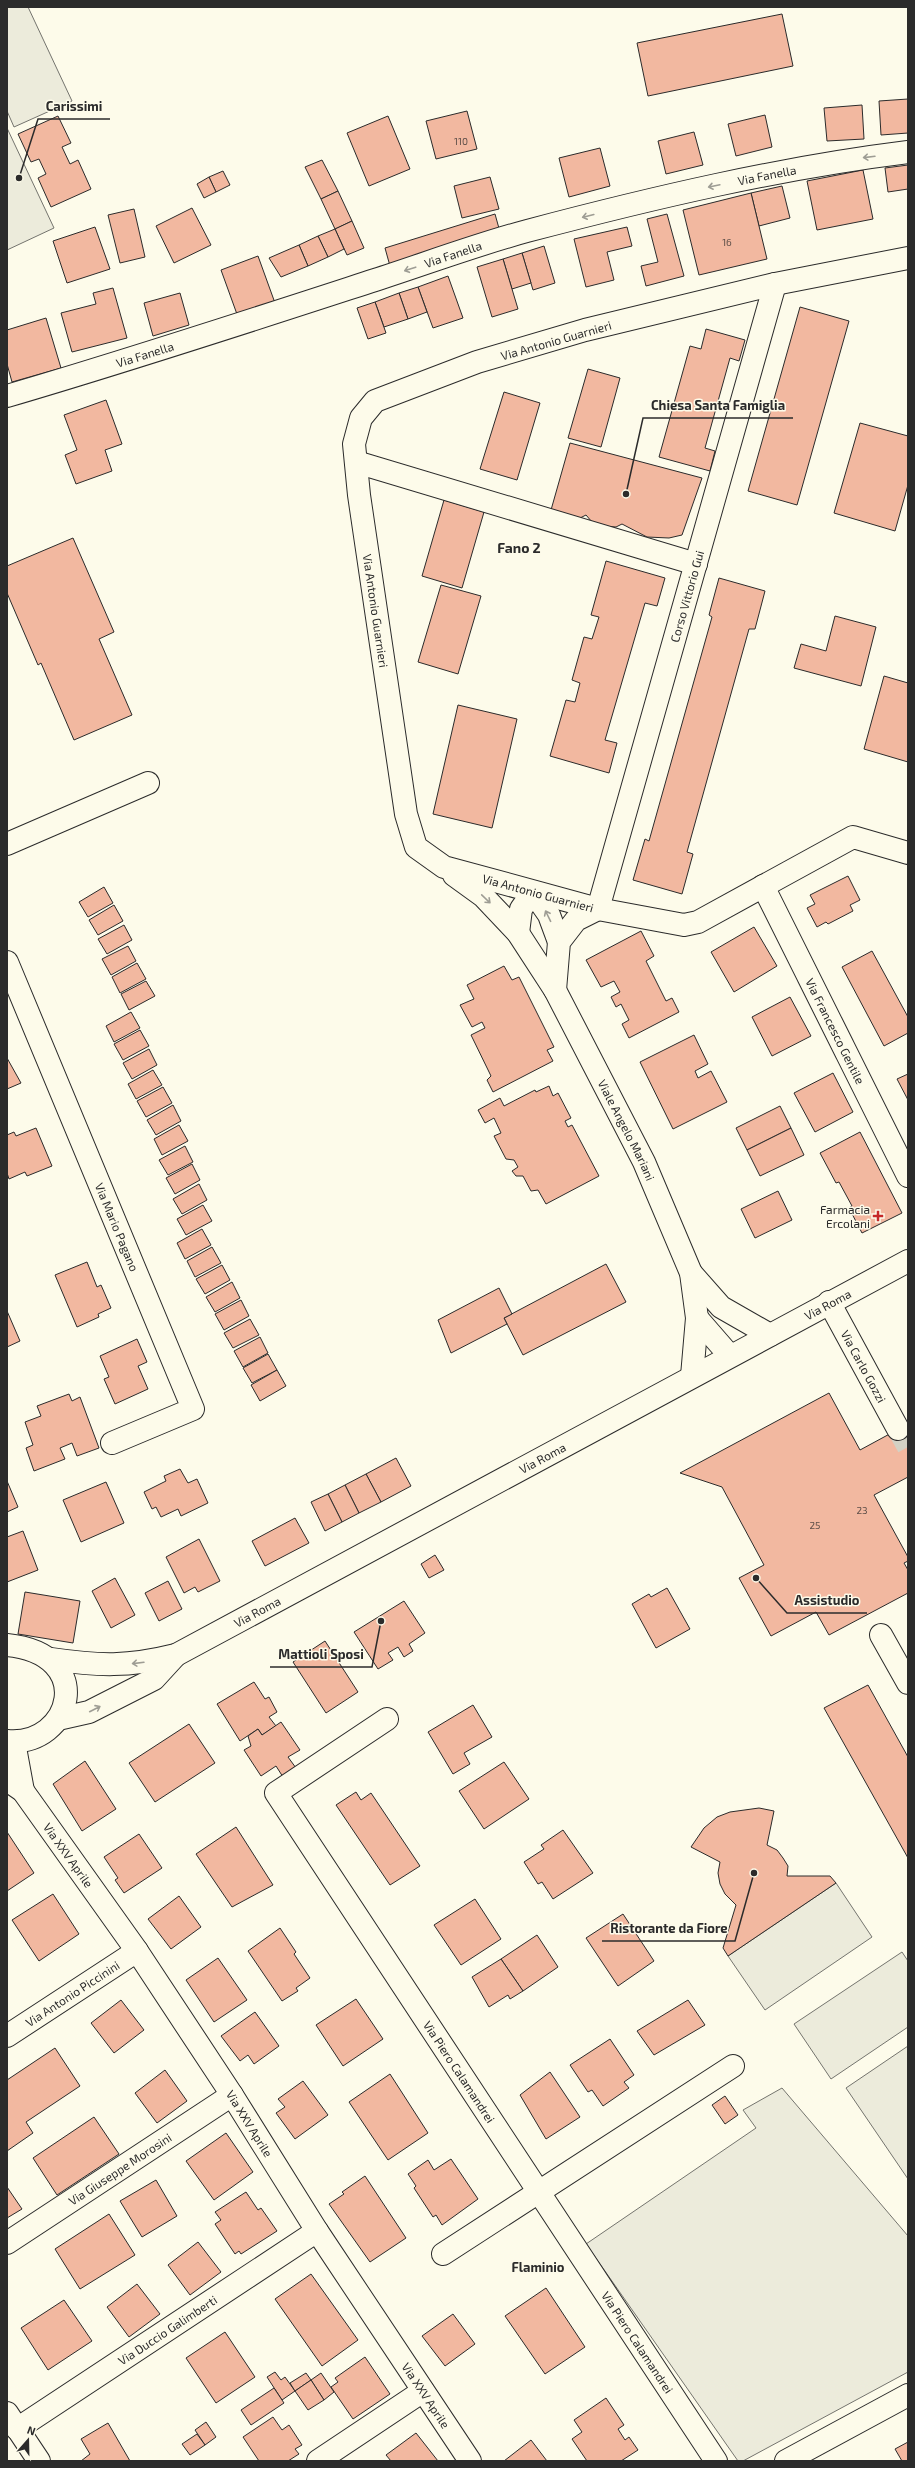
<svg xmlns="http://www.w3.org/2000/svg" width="915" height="2468" font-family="'Exo 2',sans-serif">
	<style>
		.green { fill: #ecebdb; stroke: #74746e }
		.building { fill: #f2b8a0; stroke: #2b2b2b }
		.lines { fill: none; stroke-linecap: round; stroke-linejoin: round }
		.minor-tunnel { stroke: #d3d1c4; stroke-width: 22; stroke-dasharray: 22 11; stroke-linecap: butt }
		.minor-casing { stroke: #2b2b2b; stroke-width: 24 }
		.major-casing { stroke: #2b2b2b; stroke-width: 24 }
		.minor { stroke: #fdfbea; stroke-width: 22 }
		.major { stroke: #fdfbea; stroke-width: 22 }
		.oneway { stroke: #9e9d94 }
		.poi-dot { fill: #c62828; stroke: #fdfbea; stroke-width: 1.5 }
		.labels { text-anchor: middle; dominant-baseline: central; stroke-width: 3; stroke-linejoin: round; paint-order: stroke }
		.number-label { font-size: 10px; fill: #5d4e48 }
		.street-label { font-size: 12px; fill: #2b2b2b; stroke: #fdfbea }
		.poi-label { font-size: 12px; fill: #2b2b2b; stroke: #fdfbea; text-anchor: end }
		.neighbourhood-label { font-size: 13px; font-weight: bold; fill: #2b2b2b; stroke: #fdfbea }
		.quarter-label { font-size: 14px; font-weight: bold; fill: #2b2b2b; stroke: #fdfbea }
		.leader { fill: none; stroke: #2b2b2b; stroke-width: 1.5 }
		.callout-dot { fill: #2b2b2b; stroke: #fdfbea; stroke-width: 1.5 }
		.callout-label { font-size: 13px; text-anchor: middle; font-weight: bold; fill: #2b2b2b; stroke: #fdfbea; stroke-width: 3; stroke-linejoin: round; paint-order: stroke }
	</style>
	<rect width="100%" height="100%" fill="#fdfbea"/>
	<!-- green -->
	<g class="green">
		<polygon points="7,7 28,7 72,101 14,127 7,111"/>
		<polygon points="7,128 54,228 7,250"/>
		<polygon points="836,1883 872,1937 765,2010 728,1956"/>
		<polygon points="902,1952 908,1961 908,2027 831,2079 794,2024"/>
		<polygon points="908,2046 908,2179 846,2088"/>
		<polygon points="782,2088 908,2236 908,2372 743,2461 738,2461 586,2244 756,2128 743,2110"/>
	</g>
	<!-- building -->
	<g class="building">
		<polygon points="782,14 793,66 648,96 637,43"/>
		<polygon points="908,99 908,133 881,135 879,101"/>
		<polygon points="862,105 864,139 827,141 824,108"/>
		<polygon points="467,111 477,149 436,159 426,121"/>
		<polygon points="765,115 772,147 736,156 728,124"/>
		<polygon points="58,116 71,143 62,147 70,164 78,160 91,189 51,207 38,178 46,174 39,159 31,162 18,134"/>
		<polygon points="388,116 410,169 369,186 347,133"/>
		<polygon points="694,132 703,165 666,174 658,141"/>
		<polygon points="600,148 610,186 569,197 559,158"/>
		<polygon points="322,160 338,191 321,199 305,167"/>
		<polygon points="908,165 908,189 888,192 885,168"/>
		<polygon points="863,170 873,219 817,230 807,181"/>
		<polygon points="223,171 230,185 216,192 209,177"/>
		<polygon points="209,177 216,192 204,198 197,184"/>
		<polygon points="490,177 499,209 462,218 454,186"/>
		<polygon points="782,186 790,218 759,226 751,193"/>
		<polygon points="338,191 352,221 335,229 321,199"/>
		<polygon points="751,193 767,259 699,275 683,210"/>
		<polygon points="192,208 211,245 174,263 156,226"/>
		<polygon points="134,209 145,257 120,263 108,215"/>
		<polygon points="495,214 500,232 390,266 385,248"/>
		<polygon points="667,214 684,276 646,286 641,266 658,262 647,219"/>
		<polygon points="352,221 364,248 347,255 335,229"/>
		<polygon points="95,227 110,269 67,283 53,241"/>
		<polygon points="627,227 632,246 607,252 614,280 586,287 574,239"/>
		<polygon points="335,229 344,249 328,257 318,236"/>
		<polygon points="318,236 328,257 308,266 299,245"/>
		<polygon points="299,245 308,266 281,277 269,258"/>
		<polygon points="544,246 555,283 533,290 522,253"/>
		<polygon points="522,253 531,283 512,289 503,259"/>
		<polygon points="258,256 275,303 238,317 221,270"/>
		<polygon points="503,259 518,309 492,317 477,267"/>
		<polygon points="448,276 463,318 433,328 418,287"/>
		<polygon points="418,287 427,312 408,319 399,293"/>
		<polygon points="113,288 127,338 72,352 61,313 96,304 93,293"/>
		<polygon points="180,293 189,325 153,336 144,303"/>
		<polygon points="399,293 408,319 384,327 375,302"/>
		<polygon points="375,302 386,333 368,339 357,308"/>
		<polygon points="800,307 849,321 797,505 748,491"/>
		<polygon points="46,318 61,368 12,382 7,364 7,330"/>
		<polygon points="706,329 745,340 739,361 730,358 705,448 715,451 710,471 659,457 690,346 701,349"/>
		<polygon points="588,369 620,378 601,447 568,438"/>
		<polygon points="504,392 540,403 517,480 480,469"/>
		<polygon points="106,400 122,444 105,450 112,471 76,484 65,455 77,450 64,415"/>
		<polygon points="860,423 908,436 908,485 895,531 834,513"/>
		<polygon points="570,443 702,478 682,535 669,538 647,537 622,524 616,527 602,526 592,522 586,515 580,518 551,510"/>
		<polygon points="444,500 484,512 462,588 422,576"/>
		<polygon points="73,538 114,632 99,639 132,715 74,740 41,663 38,665 7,593 7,566"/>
		<polygon points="606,561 665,578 657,606 645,603 605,740 617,743 609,773 550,756 566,700 575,702 580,683 572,680 584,637 592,639 599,617 591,615"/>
		<polygon points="719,578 765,591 755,629 749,629 687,852 693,854 682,894 633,880 645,839 649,841 712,617 709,615"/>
		<polygon points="441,585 481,596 458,674 418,662"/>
		<polygon points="835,616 876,627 861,686 794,668 801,644 826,651"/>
		<polygon points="884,676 908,683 908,762 864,749"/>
		<polygon points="458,705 517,719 492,828 433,814"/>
		<polygon points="848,876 860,900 850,905 853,911 828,924 826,922 817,927 807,908 815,904 810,895"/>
		<polygon points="104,887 113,903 88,917 79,902"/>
		<polygon points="114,905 123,921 98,935 89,920"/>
		<polygon points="124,925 132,940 107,954 98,939"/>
		<polygon points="754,927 777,966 734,992 711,952"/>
		<polygon points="641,931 654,956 646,961 666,1001 672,998 679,1012 629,1038 622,1024 629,1020 621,1004 616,1007 611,997 620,992 614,981 601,987 586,960"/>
		<polygon points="128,946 136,961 111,975 102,959"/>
		<polygon points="872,951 908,1017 908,1033 884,1046 842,967"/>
		<polygon points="137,963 146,979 120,993 112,977"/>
		<polygon points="504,966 512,980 519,977 554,1047 547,1050 553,1061 493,1092 487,1080 491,1076 471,1035 485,1028 482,1022 472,1027 460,1005 474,999 467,985"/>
		<polygon points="146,981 155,996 129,1010 121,994"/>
		<polygon points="790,997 811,1036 772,1056 752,1017"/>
		<polygon points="131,1012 140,1028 114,1042 106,1026"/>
		<polygon points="140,1030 149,1046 123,1060 114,1044"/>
		<polygon points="694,1035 708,1064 695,1071 698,1078 711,1071 727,1102 673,1129 640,1062"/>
		<polygon points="149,1049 157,1065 132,1079 123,1063"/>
		<polygon points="7,1058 21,1083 7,1089"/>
		<polygon points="153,1070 162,1085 136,1099 128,1084"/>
		<polygon points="833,1073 853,1112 815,1132 794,1093"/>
		<polygon points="908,1074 908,1100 897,1079"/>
		<polygon points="549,1086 553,1096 558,1093 571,1118 565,1121 568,1127 572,1125 599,1176 546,1204 538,1190 531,1191 523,1176 516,1176 512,1171 518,1167 514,1160 506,1159 494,1136 501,1133 494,1118 485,1123 478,1110 500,1098 504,1106 535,1090 536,1092"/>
		<polygon points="163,1087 172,1103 146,1117 137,1101"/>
		<polygon points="173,1105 181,1121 156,1135 147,1120"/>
		<polygon points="780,1106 791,1128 747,1150 736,1128"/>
		<polygon points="179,1125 188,1141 162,1155 154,1139"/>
		<polygon points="36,1128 52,1166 27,1176 25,1172 9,1179 7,1173 7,1135 14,1132 16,1136"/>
		<polygon points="791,1128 804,1155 760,1176 747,1150"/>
		<polygon points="860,1132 902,1213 862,1233 849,1208 852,1206 839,1182 836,1183 820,1153"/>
		<polygon points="185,1146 193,1162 168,1175 159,1160"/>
		<polygon points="192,1164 200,1180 175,1194 166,1178"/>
		<polygon points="199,1184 207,1200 182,1214 173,1199"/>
		<polygon points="778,1191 792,1220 755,1238 741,1209"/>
		<polygon points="203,1205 212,1221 186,1235 177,1219"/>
		<polygon points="202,1229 211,1245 185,1259 177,1243"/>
		<polygon points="212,1247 221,1263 195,1277 187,1261"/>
		<polygon points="87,1262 97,1287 101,1285 111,1308 98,1314 99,1317 77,1327 55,1275"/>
		<polygon points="606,1264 626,1302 523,1355 504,1318"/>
		<polygon points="222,1265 230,1280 205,1294 196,1279"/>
		<polygon points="232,1282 240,1298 215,1312 206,1297"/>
		<polygon points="499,1288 512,1314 504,1318 507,1324 451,1353 438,1320"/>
		<polygon points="241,1300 249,1316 224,1330 215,1314"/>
		<polygon points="7,1311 20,1341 7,1347"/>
		<polygon points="250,1319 259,1335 233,1348 224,1333"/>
		<polygon points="260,1337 268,1353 243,1367 234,1351"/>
		<polygon points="137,1339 147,1362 138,1366 148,1389 115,1404 104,1379 109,1377 100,1356"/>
		<polygon points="268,1354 277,1370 252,1383 243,1368"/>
		<polygon points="277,1370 286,1386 260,1401 251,1385"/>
		<polygon points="829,1393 860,1450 908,1424 908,1477 874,1495 908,1557 908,1561 904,1563 908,1570 908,1593 829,1635 816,1612 771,1636 739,1578 764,1565 722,1487 680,1473"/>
		<polygon points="69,1394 72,1401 80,1397 99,1448 77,1456 72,1443 60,1448 65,1459 34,1471 26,1448 33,1445 25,1422 41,1416 37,1406"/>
		<polygon points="396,1458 411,1486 381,1502 366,1474"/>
		<polygon points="180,1469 188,1483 197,1479 208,1503 181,1516 178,1509 161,1517 156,1507 152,1509 144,1492 166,1481 164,1476"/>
		<polygon points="366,1474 381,1502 359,1513 345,1485"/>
		<polygon points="7,1481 18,1507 7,1512"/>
		<polygon points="106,1482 124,1523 81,1542 63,1500"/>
		<polygon points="345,1485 359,1513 342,1522 328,1494"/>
		<polygon points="328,1494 342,1522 325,1531 311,1502"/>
		<polygon points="295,1518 309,1543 265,1566 252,1541"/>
		<polygon points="23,1531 38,1570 7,1582 7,1537"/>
		<polygon points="199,1539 220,1581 198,1592 195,1587 184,1593 166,1557"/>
		<polygon points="435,1555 444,1570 429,1578 421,1564"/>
		<polygon points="115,1578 135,1615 111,1628 92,1591"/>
		<polygon points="168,1581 182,1609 159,1621 145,1593"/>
		<polygon points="667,1588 690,1629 656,1648 632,1604 649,1594 651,1597"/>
		<polygon points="25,1592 80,1601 73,1643 18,1634"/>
		<polygon points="404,1601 425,1633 409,1644 413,1651 404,1657 398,1647 388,1653 393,1660 378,1669 354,1632"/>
		<polygon points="325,1641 358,1692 326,1713 293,1662"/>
		<polygon points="254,1682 265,1699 269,1697 277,1712 269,1717 276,1726 262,1735 258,1729 240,1741 217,1704"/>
		<polygon points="868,1685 908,1757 908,1858 824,1708"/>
		<polygon points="473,1705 492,1737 464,1753 470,1764 453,1774 428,1732"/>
		<polygon points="281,1722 300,1750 288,1757 296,1768 283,1777 276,1766 261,1776 244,1750 251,1746 248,1736 258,1729 262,1735"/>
		<polygon points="189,1724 215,1763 155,1802 129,1763"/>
		<polygon points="85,1761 116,1809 82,1831 53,1784"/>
		<polygon points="504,1762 529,1799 484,1829 459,1791"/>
		<polygon points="356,1792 361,1800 371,1793 420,1866 390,1885 336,1805"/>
		<polygon points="759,1808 774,1811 767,1845 777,1850 783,1858 788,1866 787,1876 830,1876 836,1883 728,1956 723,1948 736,1905 725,1894 720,1884 718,1873 720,1862 691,1847 704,1828 717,1817 730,1812"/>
		<polygon points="236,1827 273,1885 232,1907 196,1854"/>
		<polygon points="563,1830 593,1873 553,1899 542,1882 538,1884 524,1862 544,1849 541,1845"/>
		<polygon points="7,1832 34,1873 7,1891"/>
		<polygon points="139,1834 162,1868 124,1893 115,1880 118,1878 104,1857"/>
		<polygon points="53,1894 79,1934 39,1961 12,1920"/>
		<polygon points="179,1896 201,1927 171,1949 148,1919"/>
		<polygon points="475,1899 501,1939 461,1965 434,1925"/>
		<polygon points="623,1914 654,1961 618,1986 586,1938"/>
		<polygon points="280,1928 296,1952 294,1954 310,1978 296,1988 298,1991 282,2001 248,1951"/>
		<polygon points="537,1935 558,1967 523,1991 501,1959"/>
		<polygon points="218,1958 247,2000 214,2022 186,1980"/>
		<polygon points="501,1959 523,1991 510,1999 508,1995 489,2007 472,1977"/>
		<polygon points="356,1999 383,2039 343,2066 316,2025"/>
		<polygon points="121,2000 144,2030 114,2053 91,2023"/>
		<polygon points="688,2000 705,2025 654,2055 637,2031"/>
		<polygon points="255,2012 279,2046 254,2064 248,2055 240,2061 221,2036"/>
		<polygon points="610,2039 634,2075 624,2082 629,2088 603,2106 592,2090 588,2092 570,2065"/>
		<polygon points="55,2048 80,2086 26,2122 33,2133 7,2151 7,2080"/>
		<polygon points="165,2070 187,2101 157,2123 135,2093"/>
		<polygon points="550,2072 580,2117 546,2139 520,2095"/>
		<polygon points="390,2074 428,2133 388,2160 349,2102"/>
		<polygon points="303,2081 328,2115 295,2139 276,2113 285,2107 278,2099"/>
		<polygon points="725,2096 738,2115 725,2124 712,2105"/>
		<polygon points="94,2117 119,2154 57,2195 33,2158"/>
		<polygon points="226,2133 253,2172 214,2200 186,2161"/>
		<polygon points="451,2159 478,2199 442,2225 436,2215 433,2217 414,2188 416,2186 408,2174 428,2160 434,2170"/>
		<polygon points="365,2176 406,2238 370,2262 329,2204 344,2194 342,2192"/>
		<polygon points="156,2180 177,2216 142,2237 120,2201"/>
		<polygon points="7,2187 22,2209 7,2218"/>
		<polygon points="246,2192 258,2210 261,2208 277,2231 241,2254 239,2251 235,2254 215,2224 221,2220 215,2212"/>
		<polygon points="109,2214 135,2255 80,2289 55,2249"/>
		<polygon points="198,2242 221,2272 190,2295 168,2265"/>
		<polygon points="311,2274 358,2340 322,2366 275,2299"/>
		<polygon points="137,2284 160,2314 129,2337 107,2307"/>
		<polygon points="546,2288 585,2347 545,2374 505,2316"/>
		<polygon points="64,2300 92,2341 48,2370 21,2328"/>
		<polygon points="453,2314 475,2344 445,2366 422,2336"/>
		<polygon points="225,2332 255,2377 216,2403 186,2358"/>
		<polygon points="365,2357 390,2394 353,2419 331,2387 338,2382 335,2378"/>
		<polygon points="275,2372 281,2380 285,2377 295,2391 282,2400 267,2377"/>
		<polygon points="306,2373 311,2380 295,2391 290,2383"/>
		<polygon points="321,2373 334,2392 324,2400 311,2380"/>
		<polygon points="311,2380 324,2400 308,2410 295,2391"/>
		<polygon points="274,2388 284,2403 251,2425 241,2410"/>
		<polygon points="606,2398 624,2425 618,2429 625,2440 629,2437 638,2450 621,2461 587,2461 572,2439 582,2432 574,2420"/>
		<polygon points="273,2417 282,2430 289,2425 302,2445 295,2449 299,2454 288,2461 259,2461 243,2437"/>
		<polygon points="206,2422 216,2437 205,2445 195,2430"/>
		<polygon points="108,2423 130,2461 81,2461 90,2454 81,2439"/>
		<polygon points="416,2433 438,2461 391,2461 386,2455"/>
		<polygon points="197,2434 205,2445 190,2455 182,2444"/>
		<polygon points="531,2440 547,2461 504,2461"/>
		<polygon points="908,2442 908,2461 902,2461 895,2449"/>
	</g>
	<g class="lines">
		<!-- minor-tunnel -->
		<polyline class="minor-tunnel" points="898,1429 908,1447"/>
		<defs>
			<g id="minor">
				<path id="s1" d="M908,258L775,284L585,330L477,362L375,401L361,418L354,444L359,495L406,814L416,847L444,867L598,909L684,925L698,922L853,837L908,853"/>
				<path id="s2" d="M7,396C130,360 252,320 375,280C425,264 475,245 527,231C652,198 779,168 908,152"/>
				<polyline points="356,462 696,564"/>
				<polyline points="7,844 148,783"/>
				<path id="s3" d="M454,875L483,896L518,933L555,990L644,1162L691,1273L697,1318L692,1376"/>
				<path id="s4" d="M763,886L908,1176"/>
				<polyline points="533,892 549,915 559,942"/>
				<path id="s5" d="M598,909L775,284"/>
				<polyline points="518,933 521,909 533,892"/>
				<path id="s6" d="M7,962L193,1409L112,1443"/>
				<polyline points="555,990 559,942 576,920 598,909"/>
				<polyline points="691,1273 721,1307 770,1335"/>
				<path id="s7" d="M829,1302L898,1429"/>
				<polyline points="697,1318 730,1356"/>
				<polyline points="881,1635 908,1683"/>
				<path id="s8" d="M387,1719L276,1793L716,2461"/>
				<polyline points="14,1742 23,1791"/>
				<path id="s9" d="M7,1780L23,1791L137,1951L232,2095L317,2231L470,2461"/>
				<path id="s10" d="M7,2036L137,1951"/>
				<path id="s11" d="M7,2243L232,2095"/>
				<polyline points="443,2254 733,2066"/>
				<polyline points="7,2413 39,2461"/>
				<path id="s12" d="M17,2429L317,2231"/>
				<polyline points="318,2461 423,2391"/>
				<polyline points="786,2461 908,2395"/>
			</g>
			<g id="major">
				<path d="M7,1645C98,1654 72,1747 7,1741"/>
				<path id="s13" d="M51,1659C99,1666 128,1667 176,1655L908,1261"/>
				<polyline points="58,1719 89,1712 154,1679 176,1655"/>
			</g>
		</defs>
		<!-- minor casing -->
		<use href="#minor" class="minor-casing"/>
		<!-- major casing -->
		<use href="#major" class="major-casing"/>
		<!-- minor -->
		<use href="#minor" class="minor"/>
		<!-- major -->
		<use href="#major" class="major"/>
	</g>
	<!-- one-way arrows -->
	<defs><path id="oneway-shaft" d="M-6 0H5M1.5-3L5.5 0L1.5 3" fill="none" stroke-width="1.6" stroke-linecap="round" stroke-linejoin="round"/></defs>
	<g class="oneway">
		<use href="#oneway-shaft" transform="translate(869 157) rotate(173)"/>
		<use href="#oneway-shaft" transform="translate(714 186) rotate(168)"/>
		<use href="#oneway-shaft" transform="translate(588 216) rotate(166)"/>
		<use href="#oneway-shaft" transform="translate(410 269) rotate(162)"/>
		<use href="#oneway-shaft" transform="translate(486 899) rotate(44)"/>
		<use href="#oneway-shaft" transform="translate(548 916) rotate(-116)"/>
		<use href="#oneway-shaft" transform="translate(138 1663) rotate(173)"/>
		<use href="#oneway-shaft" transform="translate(95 1709) rotate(-27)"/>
	</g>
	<!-- markers -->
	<path class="poi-dot" d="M876 1210h4v4h4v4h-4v4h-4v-4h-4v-4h4z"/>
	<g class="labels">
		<!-- number labels -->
		<g class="number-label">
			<text x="461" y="141">110</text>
			<text x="727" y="242">16</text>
			<text x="862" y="1510">23</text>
			<text x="815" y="1525">25</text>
		</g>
		<!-- street labels -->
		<g class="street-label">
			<text stroke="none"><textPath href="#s2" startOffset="792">Via Fanella</textPath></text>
			<text stroke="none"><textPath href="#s2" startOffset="468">Via Fanella</textPath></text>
			<text transform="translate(556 340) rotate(-16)">Via Antonio Guarnieri</text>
			<text stroke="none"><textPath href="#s2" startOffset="144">Via Fanella</textPath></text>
			<text stroke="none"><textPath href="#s5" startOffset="325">Corso Vittorio Gui</textPath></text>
			<text stroke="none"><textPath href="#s1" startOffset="770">Via Antonio Guarnieri</textPath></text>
			<text stroke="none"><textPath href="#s1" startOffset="1142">Via Antonio Guarnieri</textPath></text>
			<text stroke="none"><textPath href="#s4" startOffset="162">Via Francesco Gentile</textPath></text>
			<text stroke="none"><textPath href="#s3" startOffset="312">Viale Angelo Mariani</textPath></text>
			<text stroke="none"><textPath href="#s6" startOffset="287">Via Mario Pagano</textPath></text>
			<text stroke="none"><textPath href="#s13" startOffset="866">Via Roma</textPath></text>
			<text stroke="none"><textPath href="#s7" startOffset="73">Via Carlo Gozzi</textPath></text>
			<text stroke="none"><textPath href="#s13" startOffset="542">Via Roma</textPath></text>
			<text stroke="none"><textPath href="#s13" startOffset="218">Via Roma</textPath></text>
			<text stroke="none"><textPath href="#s9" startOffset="98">Via XXV Aprile</textPath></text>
			<text stroke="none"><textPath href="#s10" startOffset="78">Via Antonio Piccinini</textPath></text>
			<text stroke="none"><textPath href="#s8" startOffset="467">Via Piero Calamandrei</textPath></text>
			<text stroke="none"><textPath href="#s9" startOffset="422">Via XXV Aprile</textPath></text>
			<text stroke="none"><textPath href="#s11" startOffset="135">Via Giuseppe Morosini</textPath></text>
			<text stroke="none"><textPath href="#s12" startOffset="180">Via Duccio Galimberti</textPath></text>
			<text stroke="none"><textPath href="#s8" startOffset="791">Via Piero Calamandrei</textPath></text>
			<text stroke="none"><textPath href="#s9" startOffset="746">Via XXV Aprile</textPath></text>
		</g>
		<!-- poi labels -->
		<g class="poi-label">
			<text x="870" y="1209">Farmacia<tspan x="870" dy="14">Ercolani</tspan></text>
		</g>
		<!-- neighbourhood labels -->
		<g class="neighbourhood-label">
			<text x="538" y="2267">Flaminio</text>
		</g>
		<!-- quarter labels -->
		<g class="quarter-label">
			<text x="519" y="547">Fano 2</text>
		</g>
	</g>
	<!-- callouts -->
	<path class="leader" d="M19 178L38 119H110M626 494L643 418H793M756 1578L787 1613H867M381 1621L372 1667H270M754 1873L735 1941H602"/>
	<g class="callout-dot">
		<circle cx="19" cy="178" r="4"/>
		<circle cx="626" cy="494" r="4"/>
		<circle cx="756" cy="1578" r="4"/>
		<circle cx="381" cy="1621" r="4"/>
		<circle cx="754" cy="1873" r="4"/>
	</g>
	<g class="callout-label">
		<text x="74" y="111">Carissimi</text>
		<text x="718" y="410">Chiesa Santa Famiglia</text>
		<text x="827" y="1605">Assistudio</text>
		<text x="321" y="1659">Mattioli Sposi</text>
		<text x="669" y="1933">Ristorante da Fiore</text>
	</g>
	<!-- border -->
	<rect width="915" height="2468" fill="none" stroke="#2b2b2b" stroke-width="16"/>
	<!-- north arrow -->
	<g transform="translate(28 2440) rotate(20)" stroke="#fdfbea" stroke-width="3" paint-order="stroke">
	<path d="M0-3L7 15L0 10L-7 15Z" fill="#2b2b2b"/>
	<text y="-6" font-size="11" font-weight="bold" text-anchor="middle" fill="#2b2b2b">N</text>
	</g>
</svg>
